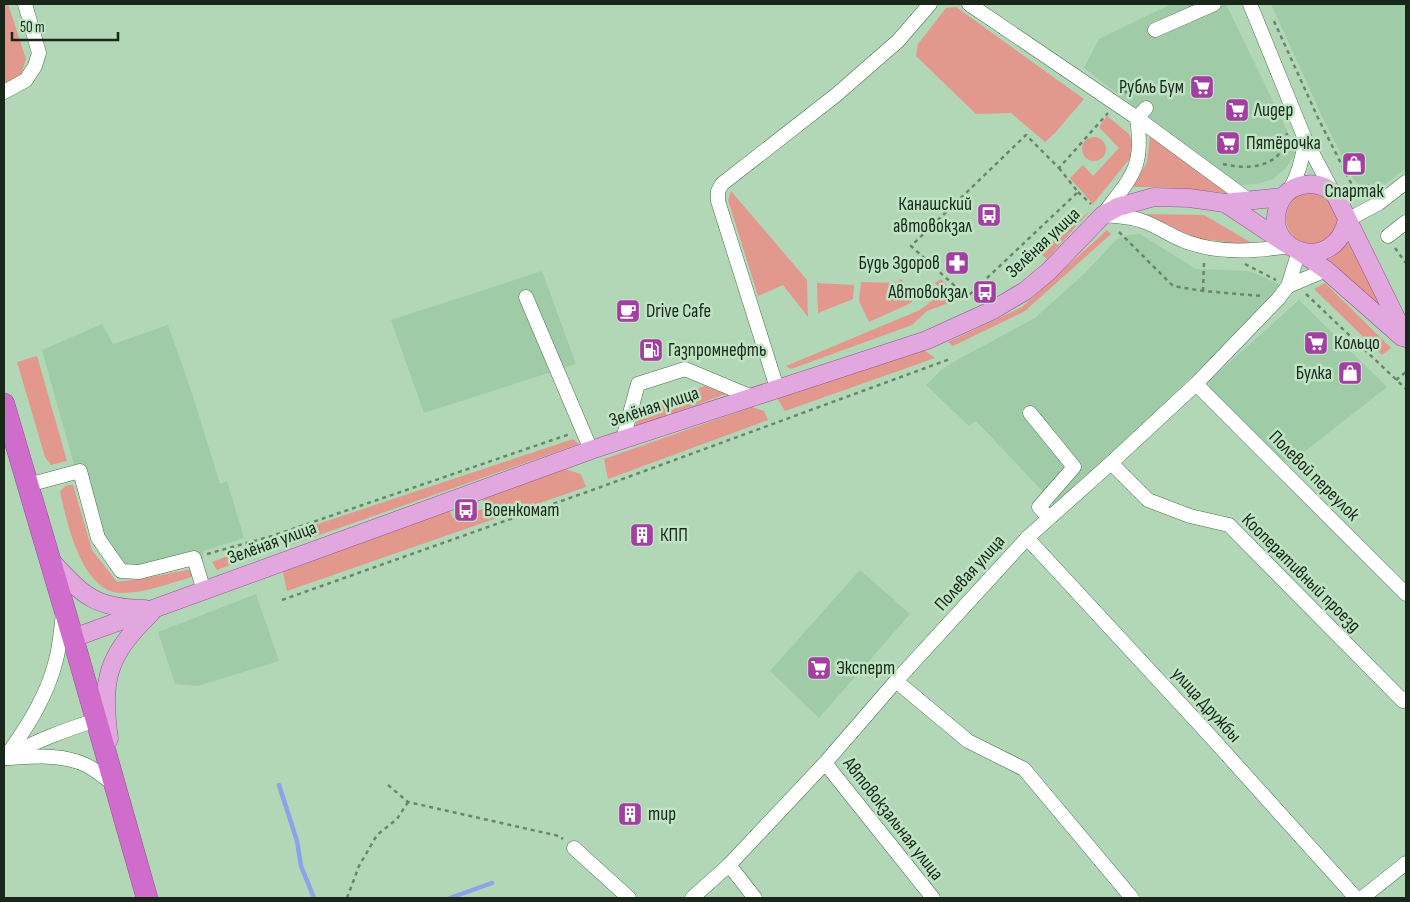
<svg xmlns="http://www.w3.org/2000/svg" width="1410" height="902" font-family="'Sofia Sans Condensed',sans-serif">
	<style>
		.built { fill: #a0cba7 }
		.green { fill: #e2988d }
		.lines { fill: none; stroke-linecap: round; stroke-linejoin: round }
		.stream { stroke: #8aa3eb; stroke-width: 4.5 }
		.minor-casing { stroke: #4e6f53; stroke-width: 15 }
		.major-casing { stroke: #90548d; stroke-width: 19 }
		.highway-casing { stroke: #90548d; stroke-width: 22 }
		.path { stroke: #6b856e; stroke-width: 2.5; stroke-dasharray: 4 4; stroke-linecap: butt }
		.minor { stroke: #fff; stroke-width: 14 }
		.major { stroke: #e3a7e0; stroke-width: 18 }
		.highway { stroke: #d06ccb; stroke-width: 21 }
		.labels { text-anchor: middle; dominant-baseline: central; stroke-width: 5; stroke-linejoin: round; paint-order: stroke }
		.poi-label { font-size: 19px; fill: #19271b; stroke: #bfe4c4; text-anchor: start }
		.street-label { font-size: 19px; fill: #19271b; stroke: #bfe4c4 }
	</style>
	<rect width="100%" height="100%" fill="#b2d7b7"/>
	<!-- built -->
	<g class="built">
		<polygon points="1171,4 1226,4 1297,151 1287,167 1273,179 1257,184 1237,185 1084,68 1099,39"/>
		<polygon points="1271,4 1406,4 1406,168 1373,194 1361,187 1354,180 1321,114"/>
		<polygon points="1140,234 1196,269 1249,271 1279,284 1275,293 1259,311 1149,418 1068,495 1054,505 1048,497 976,421 969,426 926,385 941,370 955,361 1035,318 1085,273 1116,240 1128,235"/>
		<polygon points="542,271 576,364 424,413 391,320"/>
		<polygon points="1299,300 1387,387 1290,463 1281,459 1209,388 1210,380"/>
		<polygon points="102,324 113,344 168,325 192,393 220,484 227,481 244,538 203,551 203,559 119,578 96,544 42,350"/>
		<polygon points="860,570 910,614 819,718 770,671"/>
		<polygon points="256,594 279,661 198,686 175,684 158,632"/>
	</g>
	<!-- green -->
	<g class="green">
		<polygon points="4,4 8,4 26,59 21,74 4,84"/>
		<polygon points="956,7 1084,99 1055,133 1045,142 1011,113 976,114 916,56 918,44 946,8"/>
		<polygon points="1107,116 1129,134 1132,143 1131,157 1093,204 1070,178 1083,165 1093,176 1119,148 1099,127"/>
		<polygon points="1150,136 1229,193 1161,187 1133,187 1147,162"/>
		<circle cx="1094" cy="149" r="12"/>
		<polygon points="731,191 807,280 808,317 783,285 758,296 728,200"/>
		<circle cx="1312" cy="218" r="26"/>
		<polygon points="1090,211 1047,259 1040,253"/>
		<polygon points="1146,214 1204,215 1255,245 1193,238"/>
		<polygon points="1107,230 1111,234 1025,311 953,346 948,342 1022,307"/>
		<polygon points="1347,237 1394,323 1321,258"/>
		<polygon points="901,279 915,296 911,303 869,322 859,301 861,282 896,283"/>
		<polygon points="941,279 959,299 927,311 912,325 791,369 786,366 920,310 943,292 935,283"/>
		<polygon points="817,283 854,285 853,299 818,313"/>
		<polygon points="1325,283 1391,348 1382,355 1314,289"/>
		<polygon points="924,350 935,358 785,411 777,398"/>
		<polygon points="37,356 67,461 51,465 45,457 17,362"/>
		<polygon points="705,386 726,394 635,427 641,408"/>
		<polygon points="752,407 764,411 768,420 608,479 604,459"/>
		<polygon points="573,439 579,444 288,546 291,533"/>
		<polygon points="565,469 581,474 586,487 287,591 283,572 449,509 453,518 486,508 482,498"/>
		<path d="M67,485H73L92,550L117,582L146,578L192,569L194,576C171,583 143,594 119,593C81,590 66,520 60,491Z"/>
		<polygon points="267,541 268,551 217,570 212,562"/>
	</g>
	<g class="lines">
		<!-- stream -->
		<g class="stream">
			<polyline points="279,785 297,841 301,866 314,898"/>
			<polyline points="450,898 492,883"/>
		</g>
		<defs>
			<g id="minor">
				<polyline points="969,4 1137,118 1250,201"/>
				<polyline points="1250,4 1305,139 1334,194"/>
				<polyline points="1155,30 1214,4"/>
				<polyline points="4,92 26,80 35,66 39,53 25,4"/>
				<polyline points="1137,118 1146,108"/>
				<path d="M1289,191C1299,174 1303,159 1305,139"/>
				<path d="M1105,212C1133,175 1144,167 1137,118"/>
				<path d="M1103,215C1117,216 1132,216 1145,222C1159,227 1172,237 1187,242C1220,254 1256,251 1290,246"/>
				<polyline points="1347,220 1379,203 1406,182"/>
				<polyline points="1388,236 1406,222"/>
				<polyline points="1299,251 1288,286 1326,270"/>
				<polyline points="526,297 591,450"/>
				<polyline points="1196,384 1406,594"/>
				<polyline points="777,388 718,201 718,191 722,184 836,95 898,41 930,4"/>
				<polyline points="1030,413 1074,467 1039,507 1049,518"/>
				<polyline points="623,439 638,384 685,369 752,397"/>
				<polyline points="1111,463 1148,500 1190,516 1229,525 1403,701 1406,698"/>
				<polyline points="28,485 80,471 98,538 121,571 139,572 194,558 204,591"/>
				<polyline points="1027,538 1212,738 1356,898"/>
				<polyline points="896,681 968,741 1024,769 1132,898"/>
				<path d="M9,756C37,740 66,730 96,720"/>
				<path d="M5,758C27,727 47,697 56,660C60,645 61,629 63,614"/>
				<path d="M5,758C32,757 61,753 86,765C96,770 106,779 115,785"/>
				<polyline points="825,763 933,898"/>
				<polyline points="574,848 629,898"/>
				<polyline points="729,865 755,898"/>
				<polyline points="692,898 729,865 825,763 896,681 1027,538 1111,463 1196,384 1278,299 1288,286"/>
				<polyline points="1362,898 1406,863"/>
			</g>
			<g id="major">
				<polyline points="1225,203 1285,243"/>
				<path d="M1347,220C1334,276 1263,252 1278,207C1281,197 1289,189 1299,186C1312,182 1325,185 1335,194L1406,338"/>
				<polyline points="1299,251 1326,270 1402,337"/>
				<path d="M51,561C84,596 94,608 145,609"/>
				<polyline points="73,638 591,450 927,340 993,310 1025,291 1049,271 1103,215 1118,207 1154,197 1189,198 1225,203 1283,197"/>
				<path d="M109,739C101,678 107,656 151,613"/>
			</g>
			<polyline id="highway" points="4,404 73,638 147,898"/>
		</defs>
		<!-- minor casing -->
		<use href="#minor" class="minor-casing"/>
		<!-- major casing -->
		<use href="#major" class="major-casing"/>
		<!-- highway casing -->
		<use href="#highway" class="highway-casing"/>
		<!-- path -->
		<g class="path">
			<polyline points="1274,21 1318,118 1353,187 1367,194"/>
			<polyline points="1125,93 1135,82 1141,97"/>
			<path d="M1223,164C1240,168 1260,169 1275,158C1282,153 1285,141 1287,133"/>
			<polyline points="1059,168 1078,192 967,297 911,246 1026,135 1059,168 1108,113"/>
			<polyline points="1078,192 1091,204"/>
			<polyline points="1119,232 1173,286 1203,291 1262,296"/>
			<polyline points="1395,248 1406,263"/>
			<polyline points="1245,264 1276,280"/>
			<polyline points="1203,291 1204,263"/>
			<polyline points="1306,294 1406,389"/>
			<polyline points="1396,380 1406,372"/>
			<polyline points="207,554 272,536 570,434"/>
			<polyline points="282,600 598,488 950,359"/>
			<polyline points="388,785 408,802 559,836 563,839"/>
			<polyline points="347,898 359,866 377,835 397,819 408,802"/>
		</g>
		<!-- minor -->
		<use href="#minor" class="minor"/>
		<!-- major -->
		<use href="#major" class="major"/>
		<!-- highway -->
		<use href="#highway" class="highway"/>
	</g>
	<!-- icons -->
	<defs>
		<symbol id="supermarket-square" viewBox="-11 -11 22 22"><rect x="-9" y="-9" width="18" height="18" rx="4" fill="#a53ea2" stroke="#bfe4c4"/><path d="M-6-5.5h2.5l.6 2H6L4.5 2H-2.5L-4.4-4H-6ZM-1.5 3.2a1.3 1.3 0 1 0 .1 0ZM3 3.2a1.3 1.3 0 1 0 .1 0Z" fill="#fff"/></symbol>
		<symbol id="shop-square" viewBox="-11 -11 22 22"><rect x="-9" y="-9" width="18" height="18" rx="4" fill="#a53ea2" stroke="#bfe4c4"/><path d="M-5-2.5h2.3a2.7 3.5 0 0 1 5.4 0H5L5.5 6h-11ZM-1.5-2.5h3a1.5 2.3 0 0 0-3 0Z" fill="#fff"/></symbol>
		<symbol id="bus-square" viewBox="-11 -11 22 22"><rect x="-9" y="-9" width="18" height="18" rx="4" fill="#a53ea2" stroke="#bfe4c4"/><path d="M-5-6H5V4H4V6H2V4H-2V6H-4V4H-5ZM-3.5-4V0h7V-4ZM-3.5 1.2v1.5H-2V1.2ZM2 1.2v1.5H3.5V1.2Z" fill="#fff"/></symbol>
		<symbol id="pharmacy-square" viewBox="-11 -11 22 22"><rect x="-9" y="-9" width="18" height="18" rx="4" fill="#a53ea2" stroke="#bfe4c4"/><path d="M-2-6h4v4h4v4h-4v4h-4v-4h-4v-4h4Z" fill="#fff"/></symbol>
		<symbol id="cafe-square" viewBox="-11 -11 22 22"><rect x="-9" y="-9" width="18" height="18" rx="4" fill="#a53ea2" stroke="#bfe4c4"/><path d="M-5.5-4.5H6V0H3Q3 3.5 0 3.5H-2.5Q-5.5 3.5-5.5 0ZM3-3.2v2h1.7v-2ZM-6 4.5H4V6H-6Z" fill="#fff"/></symbol>
		<symbol id="fuel-square" viewBox="-11 -11 22 22"><rect x="-9" y="-9" width="18" height="18" rx="4" fill="#a53ea2" stroke="#bfe4c4"/><path d="M-5.5-6h7V0h2V4h1.3V-2.5L3-4.5l.8-.8L6-3V5H2.5V1h-1V6h-7ZM-4.2-4.7v3.2H.2V-4.7Z" fill="#fff"/></symbol>
		<symbol id="building-square" viewBox="-11 -11 22 22"><rect x="-9" y="-9" width="18" height="18" rx="4" fill="#a53ea2" stroke="#bfe4c4"/><path d="M-4-6H4V6H1V3H-1V6H-4ZM-2.5-4.3h1.7v1.8h-1.7ZM.8-4.3h1.7v1.8H.8ZM-2.5-1h1.7V.8h-1.7ZM.8-1h1.7V.8H.8Z" fill="#fff"/></symbol>
	</defs>
	<g fill-rule="evenodd">
		<use href="#supermarket-square" x="1188" y="73" width="28" height="28"/>
		<use href="#supermarket-square" x="1223" y="96" width="28" height="28"/>
		<use href="#supermarket-square" x="1214" y="129" width="28" height="28"/>
		<use href="#shop-square" x="1340" y="150" width="28" height="28"/>
		<use href="#bus-square" x="975" y="201" width="28" height="28"/>
		<use href="#pharmacy-square" x="943" y="249" width="28" height="28"/>
		<use href="#bus-square" x="971" y="278" width="28" height="28"/>
		<use href="#cafe-square" x="614" y="297" width="28" height="28"/>
		<use href="#supermarket-square" x="1302" y="329" width="28" height="28"/>
		<use href="#fuel-square" x="637" y="336" width="28" height="28"/>
		<use href="#shop-square" x="1336" y="359" width="28" height="28"/>
		<use href="#bus-square" x="452" y="496" width="28" height="28"/>
		<use href="#building-square" x="628" y="521" width="28" height="28"/>
		<use href="#supermarket-square" x="805" y="654" width="28" height="28"/>
		<use href="#building-square" x="616" y="800" width="28" height="28"/>
	</g>
	<g class="labels">
		<!-- poi labels -->
		<g class="poi-label">
			<text x="1184" y="87" text-anchor="end">Рубль Бум</text>
			<text x="1254" y="110">Лидер</text>
			<text x="1246" y="143">Пятёрочка</text>
			<text x="1354" y="191" text-anchor="middle">Спартак</text>
			<text x="972" y="204" text-anchor="end">Канашский<tspan x="972" dy="22">автовокзал</tspan></text>
			<text x="940" y="263" text-anchor="end">Будь Здоров</text>
			<text x="968" y="292" text-anchor="end">Автовокзал</text>
			<text x="646" y="311">Drive Cafe</text>
			<text x="1334" y="343">Кольцо</text>
			<text x="668" y="350">Газпромнефть</text>
			<text x="1332" y="373" text-anchor="end">Булка</text>
			<text x="484" y="510">Военкомат</text>
			<text x="660" y="535">КПП</text>
			<text x="836" y="668">Эксперт</text>
			<text x="648" y="814">тир</text>
		</g>
		<!-- street labels -->
		<g class="street-label">
			<text transform="translate(1043 243) rotate(-43)">Зелёная улица</text>
			<text transform="translate(654 407) rotate(-18)">Зелёная улица</text>
			<text transform="translate(1314 476) rotate(45)">Полевой переулок</text>
			<text transform="translate(272 543) rotate(-20)">Зелёная улица</text>
			<text transform="translate(970 573) rotate(-48)">Полевая улица</text>
			<text transform="translate(1301 573) rotate(45)">Кооперативный проезд</text>
			<text transform="translate(1206 705) rotate(48)">улица Дружбы</text>
			<text transform="translate(893 819) rotate(52)">Автовокзальная улица</text>
		</g>
	</g>
	<!-- border -->
	<rect width="1410" height="902" fill="none" stroke="#19271b" stroke-width="10"/>
	<!-- scale -->
	<path d="M12 32v8h106v-8" fill="none" stroke="#19271b" stroke-width="2.5"/>
	<text x="20" y="32" font-size="15" fill="#19271b" stroke="#bfe4c4" stroke-width="4" paint-order="stroke">50 m</text>
</svg>
